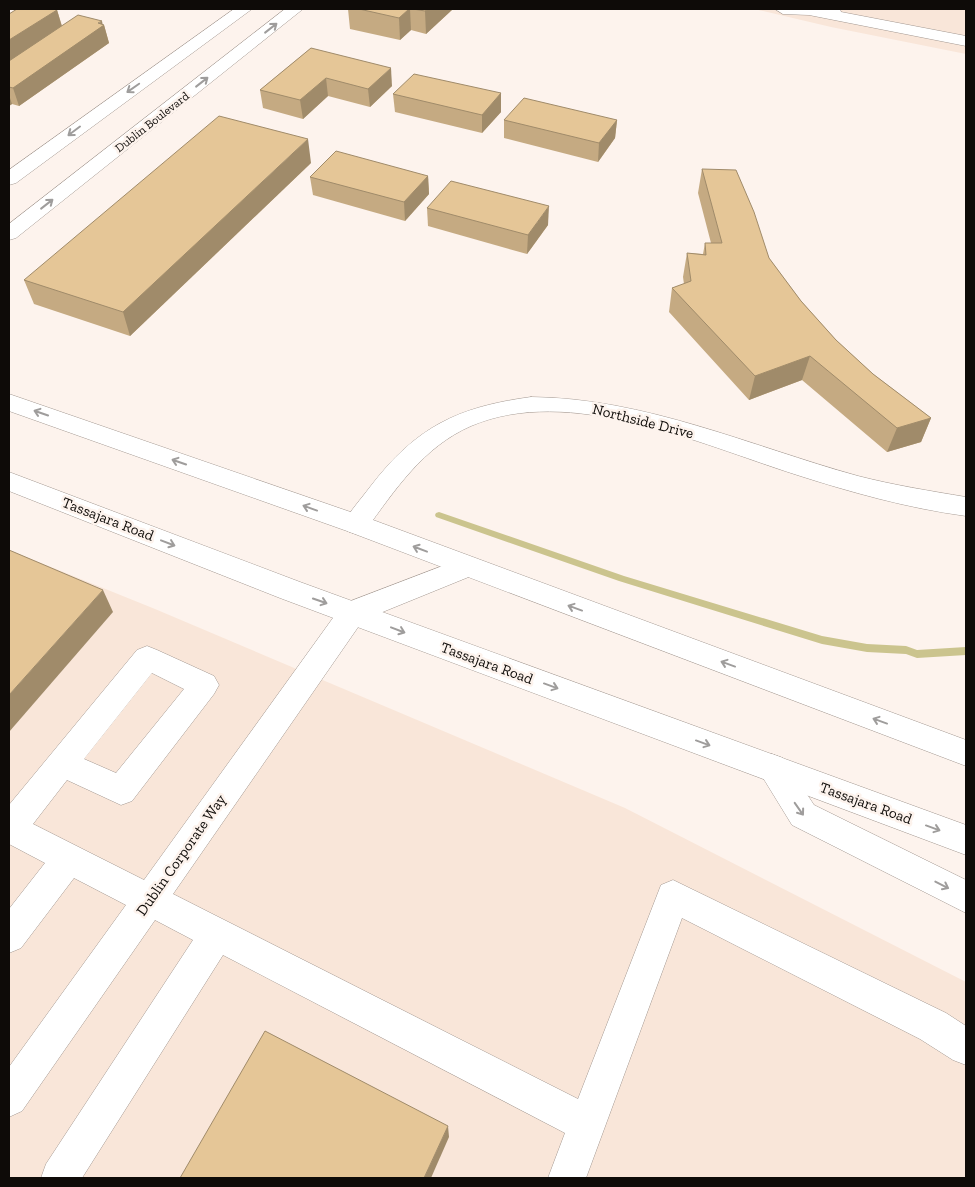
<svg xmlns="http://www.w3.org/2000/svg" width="975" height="1187" font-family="'Zilla Slab',serif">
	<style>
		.built { fill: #f9e6d9 }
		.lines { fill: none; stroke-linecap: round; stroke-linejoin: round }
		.stream { fill: #cbc48e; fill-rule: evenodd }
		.minor-casing { stroke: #a39891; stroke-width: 1 }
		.major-casing { stroke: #a39891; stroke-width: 1 }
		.highway-casing { stroke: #a39891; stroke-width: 1 }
		.minor { fill: #fff; fill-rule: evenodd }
		.major { fill: #fff; fill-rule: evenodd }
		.highway { fill: #fff; fill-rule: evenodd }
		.wall { fill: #c5aa82 }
		.shaded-wall { fill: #a08b6a }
		.building { fill: #e5c697; stroke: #a08b6a }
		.oneway { stroke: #9f9d9c }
		.labels { text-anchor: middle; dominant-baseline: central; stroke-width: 5; stroke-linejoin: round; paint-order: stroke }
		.far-street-label { font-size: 12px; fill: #0e0b08; stroke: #fdf3ed }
		.street-label { font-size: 15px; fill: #0e0b08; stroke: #fdf3ed }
	</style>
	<rect width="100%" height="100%" fill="#fdf3ed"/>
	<!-- built -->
	<g class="built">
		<polygon points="754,9 966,9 966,54 831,27"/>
		<polygon points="9,550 155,609 625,808 966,982 966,1178 9,1178"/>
	</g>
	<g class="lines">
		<!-- stream -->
		<polygon class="stream" points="439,512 624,576 822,636 867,644 906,646 917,650 966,647 966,655 917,658 906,654 867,652 822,644 619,581 436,517 435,515 436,513"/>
		<defs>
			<g id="minor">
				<polygon points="775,9 840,9 841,12 966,36 966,46 809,15 783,14"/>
				<path d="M531,397C645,398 750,446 858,476C893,485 930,491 966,497V516C907,508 850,492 794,474C700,444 569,384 471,426C423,447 395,490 365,531L356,534L347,531L343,524C350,511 361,499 370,487C416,427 457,407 531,397Z"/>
				<path d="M466,557L476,560L479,567L476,574L363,620L173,894L578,1099L661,885L673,880L946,1013L966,1026V1065L953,1060L920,1039L682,918L586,1178H548L565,1133L223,955L82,1178H41L46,1164L193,940L155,920L22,1111L9,1117V1067L126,905L74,878L21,948L9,953V909L45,863L9,844V805L137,650L147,646L157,650L214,676L219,685L214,694L132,801L121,805L67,780L33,824L144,880L343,604ZM152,673L184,689L116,773L84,759Z"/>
			</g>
			<g id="major">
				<polygon points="234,9 252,9 16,183 9,185 9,170"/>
				<polygon points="285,9 303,9 16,238 9,240 9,224"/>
				<polygon points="9,394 365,517 966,740 966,766 347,531 9,411"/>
				<polygon points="9,472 300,582 966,825 966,855 280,598 9,491"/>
			</g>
			<polygon id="highway" points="772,754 783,758 814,805 966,880 966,913 792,825 757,768 761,758"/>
		</defs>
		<!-- minor casing -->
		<use href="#minor" class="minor-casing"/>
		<!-- major casing -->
		<use href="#major" class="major-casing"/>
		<!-- highway casing -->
		<use href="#highway" class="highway-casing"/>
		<!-- minor -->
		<use href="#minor" class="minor"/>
		<!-- major -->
		<use href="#major" class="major"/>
		<!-- highway -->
		<use href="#highway" class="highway"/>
	</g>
	<!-- wall -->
	<g class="wall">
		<polygon points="9,9 10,13 57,10 62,26 104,25 109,43 19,106 12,104 9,106"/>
		<polygon points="348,9 453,9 426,34 411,30 400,40 350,29"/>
		<polygon points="311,48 392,86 370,107 328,96 303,119 263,108 260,90"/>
		<polygon points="501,93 501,112 482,133 395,112 393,94"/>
		<polygon points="504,120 617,120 615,138 598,162 504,138"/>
		<polygon points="311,163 130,336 34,304 24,280"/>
		<polygon points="702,169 801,301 836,340 873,374 931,418 921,442 887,452 802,380 749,400 669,312 672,288 684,284 683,277 687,253 703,254 705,243 711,243 698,193"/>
		<polygon points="428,176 429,194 405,221 313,195 310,177"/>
		<polygon points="427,208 548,225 527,254 428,226"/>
	</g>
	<!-- shaded-wall -->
	<g class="shaded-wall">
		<polygon points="409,9 410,9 411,30 400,40 399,18"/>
		<polygon points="428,9 453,9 426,34 425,11"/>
		<polygon points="57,10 62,27 9,62 9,40"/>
		<polygon points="102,21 103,26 104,25 109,43 19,106 13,88"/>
		<polygon points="391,68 392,86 370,107 368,89"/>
		<polygon points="326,78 328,96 303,119 300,100"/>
		<polygon points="501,93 501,112 482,133 482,115"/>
		<polygon points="9,95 12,104 9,106"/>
		<polygon points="617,120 615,138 598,162 599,143"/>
		<polygon points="308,139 311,163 130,336 123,312"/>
		<polygon points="428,176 429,194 405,221 404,202"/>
		<polygon points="549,206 548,225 527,254 528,235"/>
		<polygon points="810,356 802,380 749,400 755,376"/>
		<polygon points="931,418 921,442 887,452 897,428"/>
		<polygon points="103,590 113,612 9,732 9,695"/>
		<polygon points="448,1126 449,1137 431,1178 424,1178"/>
	</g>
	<!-- building -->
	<g class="building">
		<polygon points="17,9 53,9 57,10 9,40 9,14"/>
		<polygon points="359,9 409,9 399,18"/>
		<polygon points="413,9 428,9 425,11"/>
		<polygon points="78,15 102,21 98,23 104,25 13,88 9,87 9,61"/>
		<polygon points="311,48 391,68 368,89 326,78 300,100 260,90"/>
		<polygon points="414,74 501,93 482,115 393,94"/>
		<polygon points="524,98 617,120 599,143 504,120"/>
		<polygon points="219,116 308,139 123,312 24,280"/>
		<polygon points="336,151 428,176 404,202 310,177"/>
		<polygon points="702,169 736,170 754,212 769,258 801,301 836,340 873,374 931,418 897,428 810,356 755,376 672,288 691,281 687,253 706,255 705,243 722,243"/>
		<polygon points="451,181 549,206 528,235 427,208"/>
		<polygon points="9,550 103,590 9,695"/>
		<polygon points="265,1031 448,1126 424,1178 180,1178"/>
	</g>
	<!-- one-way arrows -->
	<defs><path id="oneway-shaft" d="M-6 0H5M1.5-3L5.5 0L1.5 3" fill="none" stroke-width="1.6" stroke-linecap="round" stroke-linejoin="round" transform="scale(1.25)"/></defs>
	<g class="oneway">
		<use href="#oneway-shaft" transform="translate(271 28) rotate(-38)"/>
		<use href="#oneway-shaft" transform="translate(202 82) rotate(-38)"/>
		<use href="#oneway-shaft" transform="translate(133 88) rotate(145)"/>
		<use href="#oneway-shaft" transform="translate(74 131) rotate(143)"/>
		<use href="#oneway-shaft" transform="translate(47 204) rotate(-38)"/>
		<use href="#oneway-shaft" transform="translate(41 413) rotate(-161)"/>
		<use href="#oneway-shaft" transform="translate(179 462) rotate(-161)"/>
		<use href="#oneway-shaft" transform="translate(310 508) rotate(-160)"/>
		<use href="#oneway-shaft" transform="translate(168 543) rotate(21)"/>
		<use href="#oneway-shaft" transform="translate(420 549) rotate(-159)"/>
		<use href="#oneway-shaft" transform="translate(320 601) rotate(19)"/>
		<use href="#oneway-shaft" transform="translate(575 608) rotate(-160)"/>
		<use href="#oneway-shaft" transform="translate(398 630) rotate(21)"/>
		<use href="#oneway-shaft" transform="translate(728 664) rotate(-160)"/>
		<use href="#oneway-shaft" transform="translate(551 686) rotate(20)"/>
		<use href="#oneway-shaft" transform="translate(880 721) rotate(-160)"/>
		<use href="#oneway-shaft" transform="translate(703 743) rotate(20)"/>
		<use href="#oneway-shaft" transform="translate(799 809) rotate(55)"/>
		<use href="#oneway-shaft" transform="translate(933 828) rotate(20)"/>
		<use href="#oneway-shaft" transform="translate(942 885) rotate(27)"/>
	</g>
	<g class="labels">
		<!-- far-street labels -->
		<g class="far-street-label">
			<text transform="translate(152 122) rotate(-38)">Dublin Boulevard</text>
		</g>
		<!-- street labels -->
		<g class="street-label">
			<text transform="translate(643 421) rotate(14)">Northside Drive</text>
			<text transform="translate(108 519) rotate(21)">Tassajara Road</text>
			<text transform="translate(487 663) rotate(20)">Tassajara Road</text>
			<text transform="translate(866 803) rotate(20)">Tassajara Road</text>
			<text transform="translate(181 855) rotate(-55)">Dublin Corporate Way</text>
		</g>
	</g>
	<!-- border -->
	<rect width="975" height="1187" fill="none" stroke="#0e0b08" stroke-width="20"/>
</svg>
